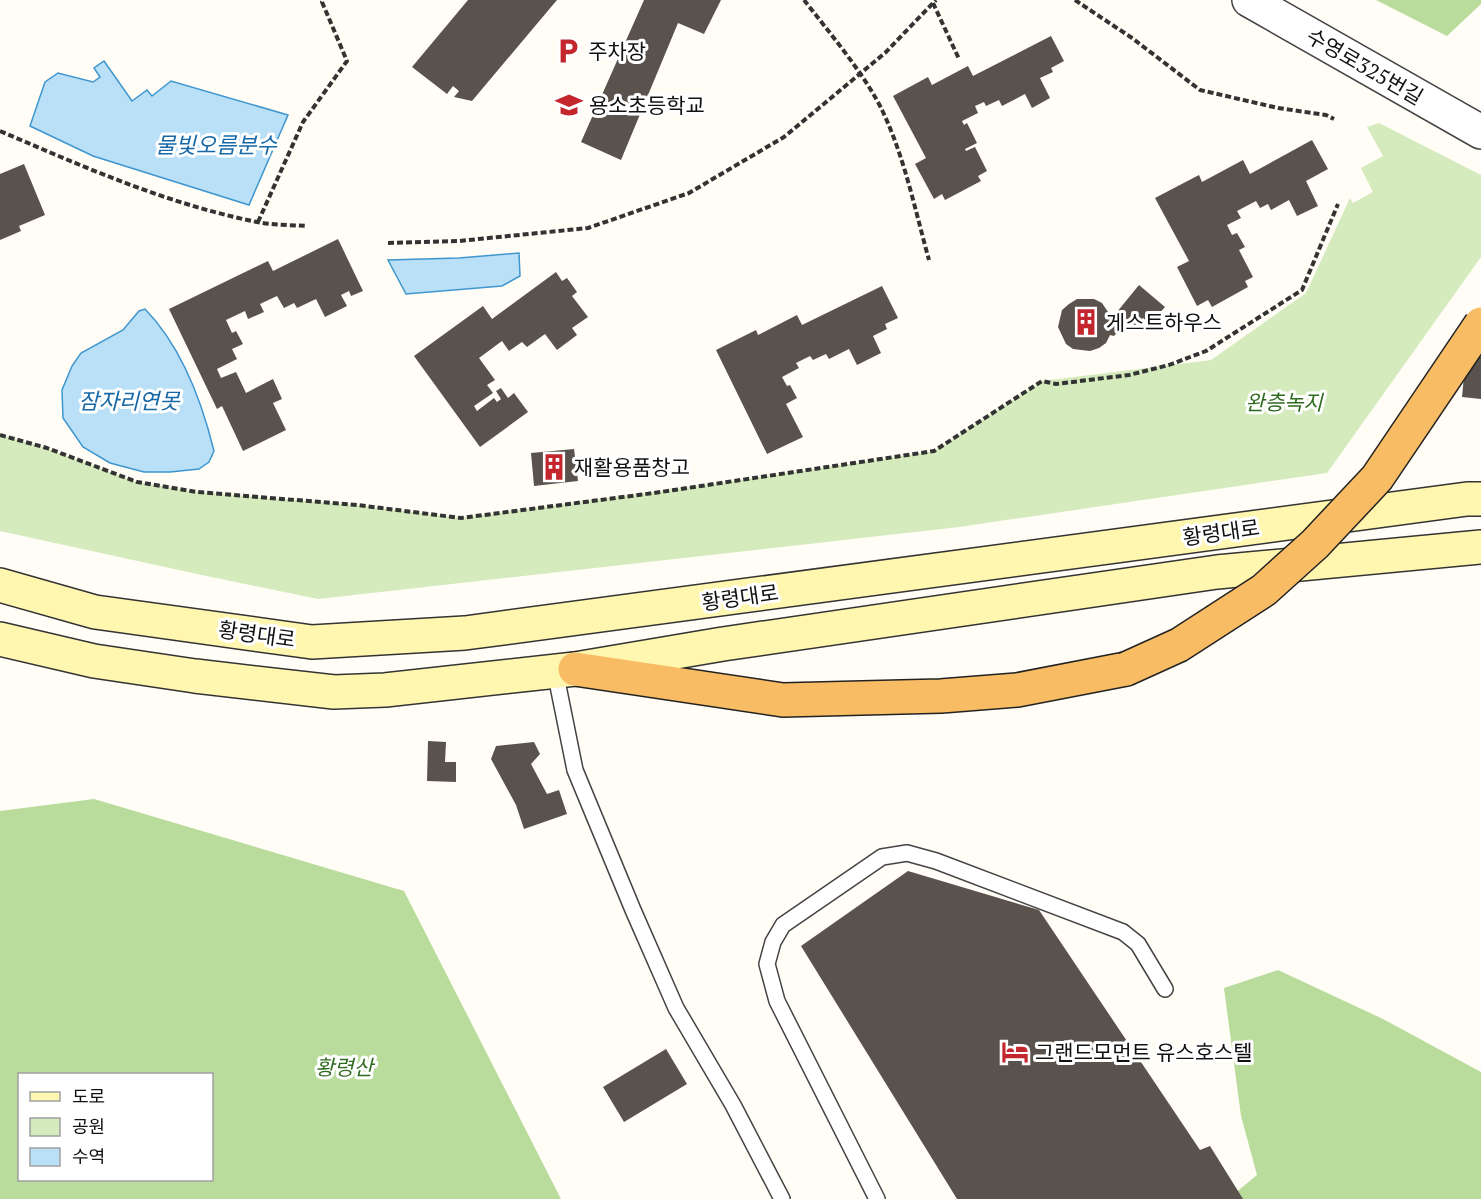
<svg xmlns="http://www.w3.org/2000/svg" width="1481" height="1199" font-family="'PT Serif','Noto Sans KR',serif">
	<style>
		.green { fill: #d5ebbd }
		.forest { fill: #b9dc9c; fill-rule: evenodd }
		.water { fill: #b9e0f7; stroke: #3f96cf; stroke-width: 1.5 }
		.building { fill: #5a524d }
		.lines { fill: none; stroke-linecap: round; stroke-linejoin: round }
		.service-casing { stroke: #444; stroke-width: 18 }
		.tertiary-casing { stroke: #444; stroke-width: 36 }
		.secondary-casing { stroke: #333; stroke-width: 36 }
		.trunk-casing { stroke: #222; stroke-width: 36 }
		.path { stroke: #333; stroke-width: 4; stroke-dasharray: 6 3; stroke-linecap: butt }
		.service { stroke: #fff; stroke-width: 15 }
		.tertiary { stroke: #fff; stroke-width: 33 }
		.secondary { stroke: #fff6b0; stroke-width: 33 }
		.trunk { stroke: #f7bc64; stroke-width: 33 }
		.trunk-bridge-casing { stroke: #222; stroke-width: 36; stroke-linecap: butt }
		.trunk-bridge { stroke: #f7bc64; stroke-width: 33 }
		.labels { text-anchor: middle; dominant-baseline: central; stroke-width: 6; stroke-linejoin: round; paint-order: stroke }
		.poi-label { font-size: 21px; fill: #111; stroke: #fff; text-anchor: start }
		.street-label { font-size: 21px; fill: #111; stroke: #fff }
		.park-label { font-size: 21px; font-style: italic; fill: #2f6b1f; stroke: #fff }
		.water-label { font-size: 22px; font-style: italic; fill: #1768a6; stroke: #fff }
	</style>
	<rect width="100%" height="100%" fill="#fffdf5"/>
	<!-- green -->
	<polygon class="green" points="1379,123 1481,175 1481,257 1327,473 959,527 318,599 197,574 0,531 0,435 47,448 137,482 197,492 357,505 461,518 726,482 934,451 1042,381 1211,360 1306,293 1350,198 1353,203 1373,192 1361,168 1383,156 1367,127"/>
	<!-- forest -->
	<g class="forest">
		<polygon points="1376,0 1481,0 1481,4 1447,36"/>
		<path d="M94,799L404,891L561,1199H0V811ZM20,1074H212V1180H20Z"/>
		<polygon points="1278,970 1383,1019 1481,1072 1481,1199 1228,1199 1257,1175 1241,1116 1224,988"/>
	</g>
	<!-- water -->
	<g class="water">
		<polygon points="104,61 132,101 147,90 152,96 171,81 288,115 249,205 93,156 30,126 45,82 58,73 93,82 100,77 94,68"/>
		<polygon points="519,253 520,276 502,286 406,294 388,260 459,258"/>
		<path d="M145,309C181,346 202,402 214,451L209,462L199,469L170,472H144L110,463L83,447L63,418L62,390L72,366L81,353L123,330L139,311Z"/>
	</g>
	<!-- building -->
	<g class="building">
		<polygon points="468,0 557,0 472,101 454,97 459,91 453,86 447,94 412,67"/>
		<polygon points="644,0 721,0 704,34 678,23 621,160 581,142"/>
		<polygon points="1051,36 1064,61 1051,68 1053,72 1040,78 1050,98 1032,108 1025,94 1002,106 999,100 986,106 984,102 975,106 978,113 962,121 964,125 967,123 977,143 965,149 966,151 975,147 987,171 978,176 981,181 945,200 942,194 934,199 915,164 926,158 893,96 928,77 932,85 968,66 973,76"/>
		<polygon points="1312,140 1328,169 1306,181 1318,206 1297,216 1289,200 1271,210 1268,204 1260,208 1256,201 1237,211 1241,218 1227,225 1232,235 1237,233 1245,247 1239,250 1253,277 1245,281 1248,287 1212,307 1208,300 1197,306 1177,267 1189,261 1155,198 1199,175 1202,182 1243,160 1250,174"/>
		<polygon points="24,164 45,215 19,226 21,231 0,240 0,174"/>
		<polygon points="338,239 363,291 351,296 349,291 341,295 347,306 325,317 316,299 297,308 294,303 284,308 277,296 260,304 264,312 248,319 245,311 226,320 232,333 236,331 243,344 232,349 237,359 217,369 221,378 236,372 246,393 273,379 282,399 273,403 286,430 243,451 222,406 217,409 169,309 268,261 273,271"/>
		<polygon points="556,272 562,281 567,278 577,292 572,296 588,317 572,328 577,335 557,350 545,334 527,347 522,342 509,351 502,341 479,358 495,380 487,385 493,393 474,406 477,411 494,398 497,402 501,399 496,391 501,388 508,398 514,393 528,412 480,447 414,356 483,306 492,319"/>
		<polygon points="1139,285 1165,307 1150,324 1143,318 1130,332 1123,326 1114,336 1110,335 1106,343 1099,348 1090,351 1073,349 1066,344 1058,327 1062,310 1069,304 1077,299 1094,299 1102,303 1112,318"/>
		<polygon points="882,286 898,318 885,324 887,329 873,336 881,353 857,365 849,349 829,359 826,354 813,360 810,356 796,363 799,368 782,377 787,386 790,385 797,398 786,404 803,437 767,454 716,350 756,330 758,335 797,315 802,325"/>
		<polygon points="1466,355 1481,357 1481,399 1462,397"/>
		<polygon points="574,449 578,481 534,486 531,453"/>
		<polygon points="428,741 446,742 445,762 456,762 456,782 427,781"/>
		<polygon points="534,742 540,754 531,764 547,794 559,790 567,814 524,829 516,805 491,759 496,746"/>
		<polygon points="908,871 1039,910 1200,1150 1210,1146 1243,1199 957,1199 801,946"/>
		<polygon points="666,1049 687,1084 624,1122 603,1087"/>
	</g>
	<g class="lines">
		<defs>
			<g id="service">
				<polyline points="555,671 575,770 633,910 676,1008 733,1105 782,1199"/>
				<polyline points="877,1199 777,1001 767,964 773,942 783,925 882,857 907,853 936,861 1123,932 1138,944 1165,989"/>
			</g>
			<polyline id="tertiary" points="1249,0 1481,132"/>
			<g id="secondary">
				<polyline points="0,585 95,612 312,642 465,633 1467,499 1481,499"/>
				<polyline points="0,639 94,661 195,676 334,692 385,690 575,669 723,644 1217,572 1481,547"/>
			</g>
			<polyline id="trunk" points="575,669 783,700 941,696 1017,690 1126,669"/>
		</defs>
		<!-- service casing -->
		<use href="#service" class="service-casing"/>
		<!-- tertiary casing -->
		<use href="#tertiary" class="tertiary-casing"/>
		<!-- secondary casing -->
		<use href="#secondary" class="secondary-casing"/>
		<!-- trunk casing -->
		<use href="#trunk" class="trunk-casing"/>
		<!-- path -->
		<g class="path">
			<path d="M804,0C829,32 866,76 883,112C905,159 915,210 929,260"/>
			<polyline points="1075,0 1132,38 1200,90 1278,108 1326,115 1334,119"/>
			<polyline points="933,3 959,59"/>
			<path d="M0,131C84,167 167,204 257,222C273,225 291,225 307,226"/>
			<polyline points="258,222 303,122 347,61 322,2 324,0"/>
			<polyline points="388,243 459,241 588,228 689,193 784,137 885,53 936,0"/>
			<polyline points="0,435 47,448 137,482 197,492 357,505 461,518 654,493 934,451 1042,381 1056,384 1129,375 1169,365 1206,351 1302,290 1338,204"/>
		</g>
		<!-- service -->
		<use href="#service" class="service"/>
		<!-- tertiary -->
		<use href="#tertiary" class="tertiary"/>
		<!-- secondary -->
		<use href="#secondary" class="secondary"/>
		<!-- trunk -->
		<use href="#trunk" class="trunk"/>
		<defs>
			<polyline id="trunk-bridge" points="1126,669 1179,645 1264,590 1315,544 1377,478 1481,324"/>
		</defs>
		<!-- trunk-bridge casing -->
		<use href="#trunk-bridge" class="trunk-bridge-casing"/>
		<!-- trunk-bridge -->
		<use href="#trunk-bridge" class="trunk-bridge"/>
	</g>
	<!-- icons -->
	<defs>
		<symbol id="parking-bare" viewBox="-9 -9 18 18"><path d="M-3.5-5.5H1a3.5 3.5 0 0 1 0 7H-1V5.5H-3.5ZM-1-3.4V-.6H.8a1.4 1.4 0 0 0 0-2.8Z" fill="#c4262e" stroke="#fff" stroke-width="2.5" paint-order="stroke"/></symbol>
		<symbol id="school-bare" viewBox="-9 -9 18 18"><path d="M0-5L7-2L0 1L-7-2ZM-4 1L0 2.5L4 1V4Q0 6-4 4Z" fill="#c4262e" stroke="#fff" stroke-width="2.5" paint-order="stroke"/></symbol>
		<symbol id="building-bare" viewBox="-9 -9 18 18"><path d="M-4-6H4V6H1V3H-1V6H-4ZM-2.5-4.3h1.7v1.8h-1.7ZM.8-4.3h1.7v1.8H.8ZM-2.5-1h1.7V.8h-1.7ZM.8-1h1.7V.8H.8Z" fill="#c4262e" stroke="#fff" stroke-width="2.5" paint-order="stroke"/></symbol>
		<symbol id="hotel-bare" viewBox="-9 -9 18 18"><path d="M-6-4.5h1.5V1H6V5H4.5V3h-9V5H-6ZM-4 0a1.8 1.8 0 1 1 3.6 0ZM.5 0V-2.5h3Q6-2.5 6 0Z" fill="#c4262e" stroke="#fff" stroke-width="2.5" paint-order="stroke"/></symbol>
	</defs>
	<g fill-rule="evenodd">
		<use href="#parking-bare" x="549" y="32" width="38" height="38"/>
		<use href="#school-bare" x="550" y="86" width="38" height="38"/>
		<use href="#building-bare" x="1067" y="303" width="38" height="38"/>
		<use href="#building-bare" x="535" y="448" width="38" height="38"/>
		<use href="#hotel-bare" x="996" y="1033" width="38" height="38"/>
	</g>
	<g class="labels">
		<!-- poi labels -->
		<g class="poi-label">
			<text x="588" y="51">주차장</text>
			<text x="589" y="105">용소초등학교</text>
			<text x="1106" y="322">게스트하우스</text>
			<text x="574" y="467">재활용품창고</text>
			<text x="1035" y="1052">그랜드모먼트 유스호스텔</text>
		</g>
		<!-- street labels -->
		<g class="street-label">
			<text transform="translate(1365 66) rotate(30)">수영로325번길</text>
			<text transform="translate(1221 532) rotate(-8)">황령대로</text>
			<text transform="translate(740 597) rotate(-8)">황령대로</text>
			<text transform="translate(257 634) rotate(8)">황령대로</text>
		</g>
		<!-- park labels -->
		<g class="park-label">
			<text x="1284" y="402">완층녹지</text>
			<text x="344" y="1067">황령산</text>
		</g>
		<!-- water labels -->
		<g class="water-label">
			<text x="216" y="144">물빛오름분수</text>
			<text x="129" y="400">잠자리연못</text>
		</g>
	</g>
	<!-- legend -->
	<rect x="18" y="1073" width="195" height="108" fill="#ffffff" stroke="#a0a0a0" stroke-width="1.5"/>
	<rect x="30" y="1092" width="30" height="9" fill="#fff6b0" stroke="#a0a0a0" stroke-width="1.5"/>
	<text x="72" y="1103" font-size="18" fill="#111111">도로</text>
	<rect x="30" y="1118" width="30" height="18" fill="#d5ebbd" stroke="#a0a0a0" stroke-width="1.5"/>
	<text x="72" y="1133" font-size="18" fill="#111111">공원</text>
	<rect x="30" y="1148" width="30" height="18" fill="#b9e0f7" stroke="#a0a0a0" stroke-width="1.5"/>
	<text x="72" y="1163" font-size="18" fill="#111111">수역</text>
</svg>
